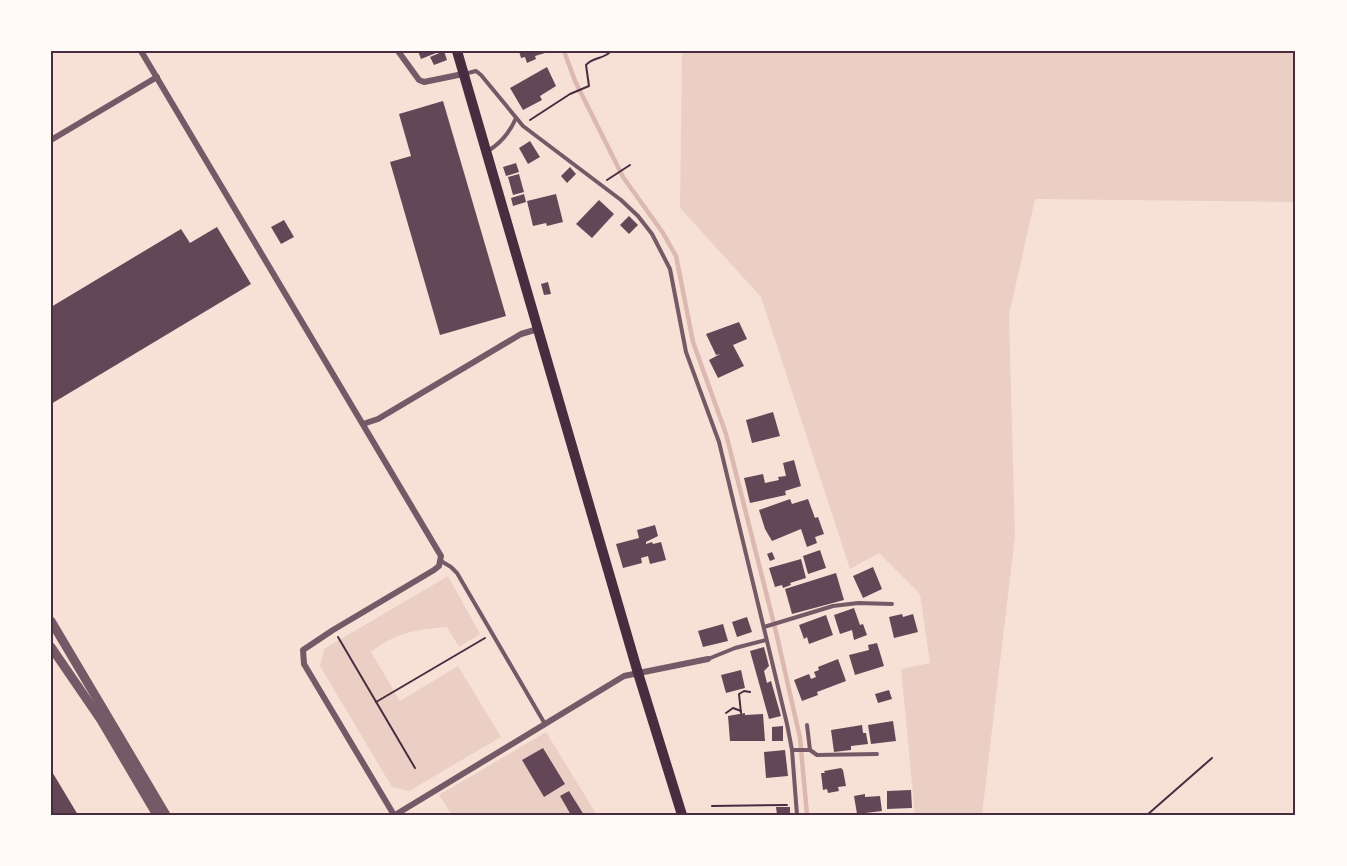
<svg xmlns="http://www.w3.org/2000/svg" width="1347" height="866" font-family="'Work Sans',sans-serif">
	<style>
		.green { fill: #ebcfc5 }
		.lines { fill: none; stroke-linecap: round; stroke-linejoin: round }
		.stream { stroke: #dcb8b0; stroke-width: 4.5 }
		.building { fill: #644757 }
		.path { stroke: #4a2c40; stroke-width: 2 }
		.service { stroke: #755966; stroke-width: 4 }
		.minor { stroke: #755966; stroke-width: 6 }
		.tertiary { stroke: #755966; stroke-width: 9 }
		.secondary { stroke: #4a2c40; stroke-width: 10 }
		.neatline { fill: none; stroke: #4a2c40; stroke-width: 2 }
	</style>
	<rect width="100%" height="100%" fill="#f7e1d7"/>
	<!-- green -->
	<g class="green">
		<polygon points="682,51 1296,51 1296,202 1035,199 1009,315 1015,536 982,815 915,815 901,669 930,663 920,594 879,553 850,569 761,297 680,208"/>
		<path d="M448,576L480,634L459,647L447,627C415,630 397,632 371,652L400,701L458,666L501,737L409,791L392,787L320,666L324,649Z"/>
		<polygon points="546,732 597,815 452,815 439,795"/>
	</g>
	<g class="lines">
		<!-- stream -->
		<polyline class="stream" points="564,51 575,81 623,177 663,233 676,256 693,342 726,434 776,632 800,738 807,815"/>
	</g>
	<!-- building -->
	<g class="building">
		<polygon points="418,51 441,51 421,59"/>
		<polygon points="444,51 447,60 434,65 430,57"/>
		<polygon points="519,51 544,51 545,53 535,56 536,59 527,63 525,57 521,58"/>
		<polygon points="547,67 556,86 540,96 542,100 523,110 510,88"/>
		<polygon points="443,101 506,316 440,335 390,162 411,156 399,114"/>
		<polygon points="530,141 540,157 528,164 519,148"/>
		<polygon points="516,163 519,172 506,176 503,167"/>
		<polygon points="570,167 576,174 567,183 561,176"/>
		<polygon points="519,174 524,192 513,195 508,177"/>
		<polygon points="524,194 526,202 513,206 511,198"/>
		<polygon points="556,194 563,222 547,226 546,223 533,226 527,201"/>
		<polygon points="599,200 614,214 592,238 576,224"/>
		<polygon points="629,216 638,225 629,234 620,225"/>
		<polygon points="284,220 294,237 281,244 271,227"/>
		<polygon points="217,227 251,284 51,404 51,307 181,229 190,243"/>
		<polygon points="548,282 551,294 544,295 541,284"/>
		<polygon points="739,322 747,339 733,345 744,366 718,378 709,360 720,354 716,355 706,334"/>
		<polygon points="773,412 780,436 752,443 746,420"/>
		<polygon points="794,460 801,486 785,491 786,495 750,503 744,478 763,474 765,483 779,480 778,477 786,476 783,463"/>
		<polygon points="790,499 792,504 808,499 815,518 818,517 824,534 815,537 817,543 807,547 801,529 772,541 765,529 759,510"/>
		<polygon points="655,525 658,536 646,542 646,544 652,542 653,544 661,542 666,560 650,564 648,556 641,558 642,563 623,568 616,544 639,538 637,530"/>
		<polygon points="820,550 826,568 808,574 803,556"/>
		<polygon points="772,552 775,559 770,561 767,554"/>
		<polygon points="801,559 806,578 790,583 791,585 783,588 782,585 775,587 769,568"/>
		<polygon points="873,567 882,589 863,598 853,576"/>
		<polygon points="836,573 844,600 792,614 785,589"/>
		<polygon points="854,608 860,625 863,624 867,635 854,640 852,630 840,634 834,615"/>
		<polygon points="902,614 903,617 913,614 918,632 894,638 889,617"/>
		<polygon points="826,615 833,635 809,644 807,637 804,639 799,625"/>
		<polygon points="747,617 752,632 737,637 732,622"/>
		<polygon points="723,624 728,641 703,647 698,631"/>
		<polygon points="877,643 884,666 855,675 849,655 869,650 868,645"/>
		<polygon points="764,647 769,666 764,671 767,683 771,681 781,716 769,719 750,651"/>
		<polygon points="838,659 846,681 817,692 818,695 802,701 794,680 809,674 811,679 816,677 814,672 819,670 818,667"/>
		<polygon points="741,670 745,688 726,693 721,675"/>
		<polygon points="889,690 892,699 878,703 875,694"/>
		<polygon points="745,713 745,715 763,714 765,741 730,741 728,716"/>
		<polygon points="893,721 896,741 871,744 868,725"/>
		<polygon points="862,725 863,733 866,733 868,744 851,746 851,750 834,752 831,730"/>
		<polygon points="783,726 783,741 772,741 772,727"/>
		<polygon points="543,748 565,784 544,797 522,760"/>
		<polygon points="785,750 788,776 766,778 764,752"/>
		<polygon points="841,768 843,770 846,786 838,787 839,791 828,793 827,789 823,790 821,773 825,773 824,771"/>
		<polygon points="51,770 78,815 51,815"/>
		<polygon points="911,790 912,808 887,809 887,791"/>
		<polygon points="569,791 584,815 571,815 560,796"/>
		<polygon points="865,794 865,797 880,796 882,811 857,814 854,796"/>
		<polygon points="776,807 790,807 790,815 777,815"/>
	</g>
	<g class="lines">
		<!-- path -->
		<g class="path">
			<path d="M530,120L570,94L589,86L586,65C593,57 605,59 611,51"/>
			<polyline points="607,180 630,165"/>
			<polyline points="338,637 415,768"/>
			<polyline points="376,702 485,638"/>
			<polyline points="726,713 733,708 741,711"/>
			<polyline points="741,713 739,694 744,691 750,692"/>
			<polyline points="712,806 787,805"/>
			<polyline points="1147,815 1212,758"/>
		</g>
		<!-- service -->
		<g class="service">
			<polyline points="464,74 476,71 481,75 523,126 621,200 638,216 652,234 670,269 686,352 719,442 787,724 792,750 797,815"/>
			<path d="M488,151C501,143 510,132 516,118"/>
			<polyline points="441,561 451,567 457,573 545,724"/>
			<polyline points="764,627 833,606 858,603 892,604"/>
			<polyline points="708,659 735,648 766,640"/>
			<polyline points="807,725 810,750 817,755 877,754"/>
			<polyline points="792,750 810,750"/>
		</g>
		<!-- minor -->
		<g class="minor">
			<polyline points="141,51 441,556 439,566 434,570 333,630 303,650 304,664 394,815"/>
			<polyline points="398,51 419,80 424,82 463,74"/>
			<polyline points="51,140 157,77"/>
			<polyline points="363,424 378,419 521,334 538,329"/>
			<polyline points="395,815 624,676 708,659"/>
		</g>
		<!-- tertiary -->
		<g class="tertiary">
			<polyline points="51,621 166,815"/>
			<polyline points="51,647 101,720 157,815"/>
		</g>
		<!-- secondary -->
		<polyline class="secondary" points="457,51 638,673 682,815"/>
	</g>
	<!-- border -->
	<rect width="1347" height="866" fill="none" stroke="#fffaf5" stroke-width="105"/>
	<rect x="52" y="52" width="1242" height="762" class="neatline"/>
</svg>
